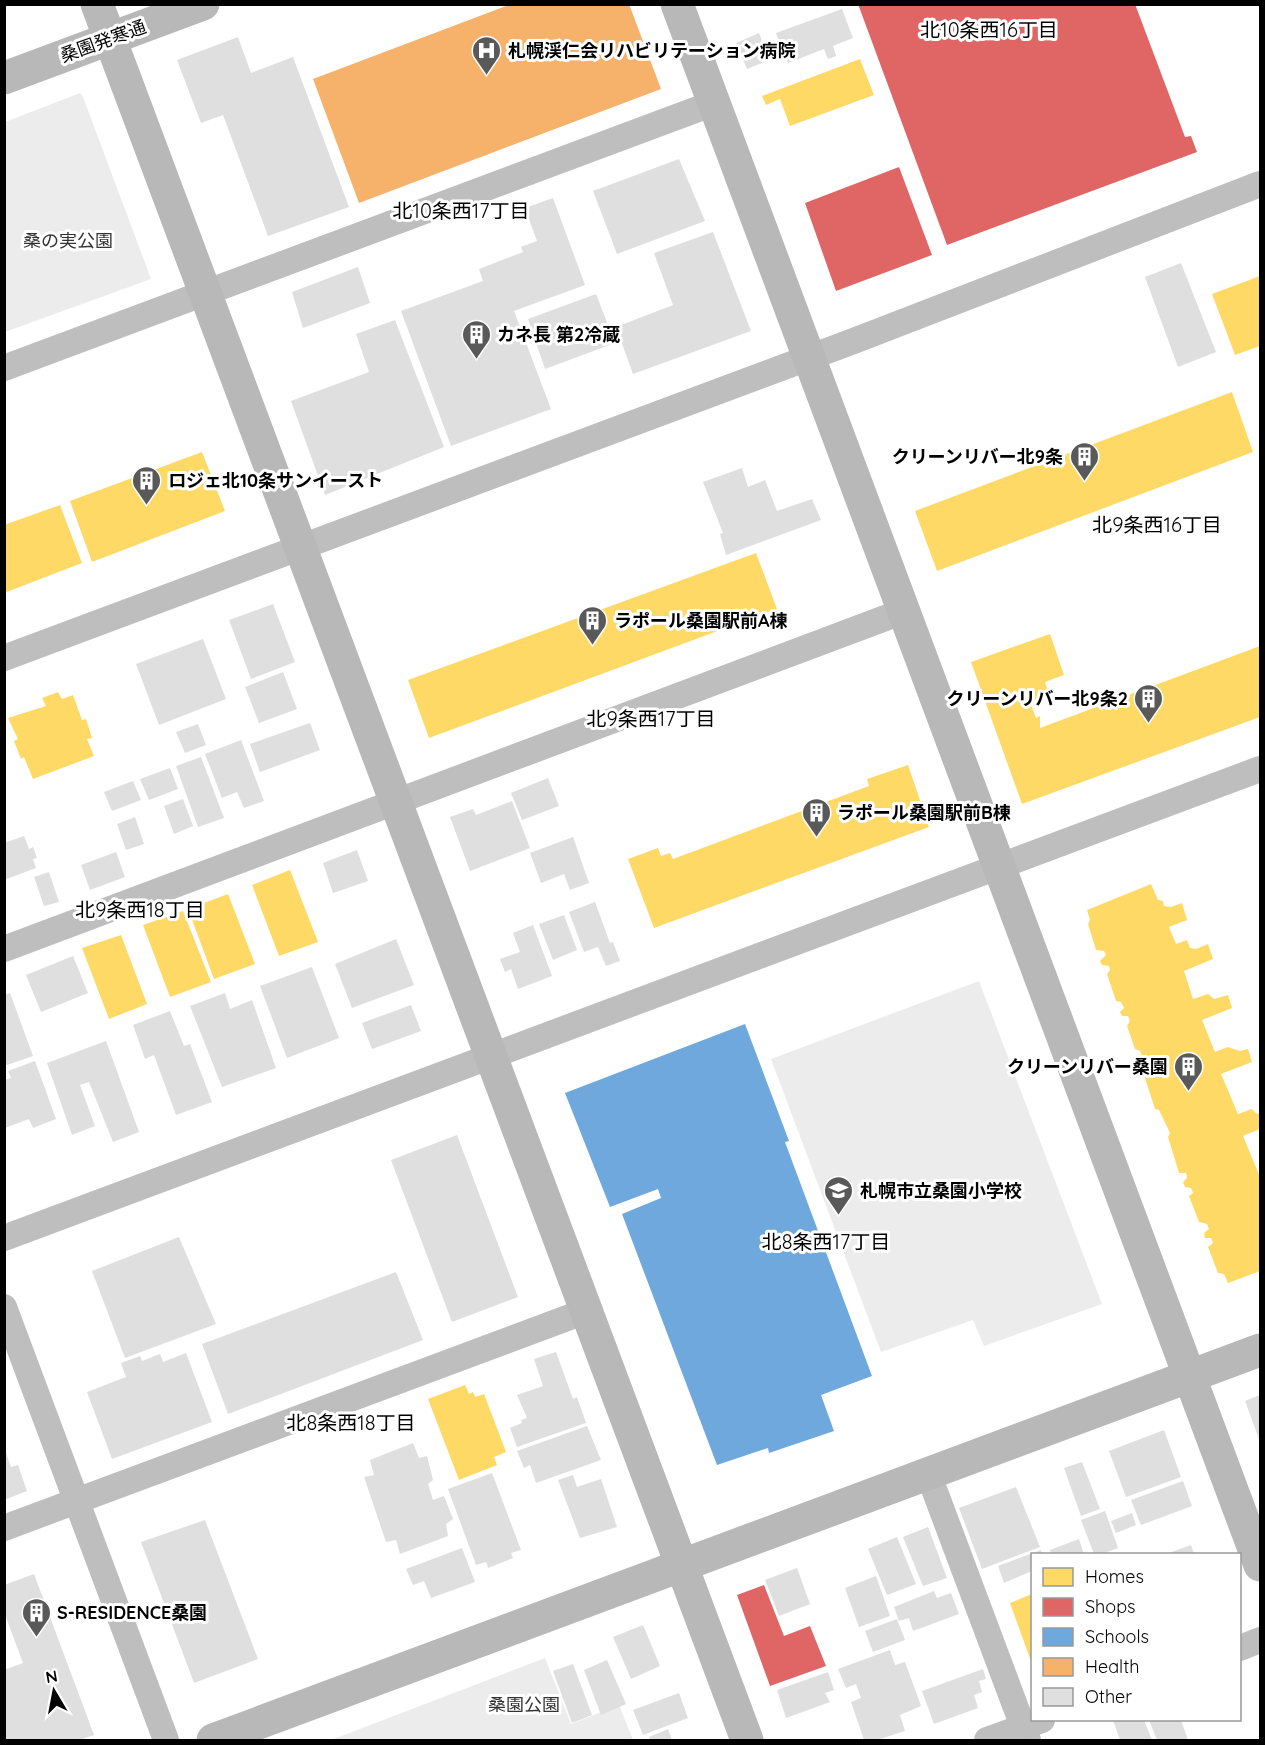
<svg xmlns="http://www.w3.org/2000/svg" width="1265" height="1745" font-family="Quicksand,'Noto Sans JP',sans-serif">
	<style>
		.green { fill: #ececec }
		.homes { fill: #ffd966 }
		.shops { fill: #e06666 }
		.schools { fill: #6fa8dc }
		.health { fill: #f6b26b }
		.building { fill: #dfdfdf }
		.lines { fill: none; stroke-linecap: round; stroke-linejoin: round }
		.street { stroke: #bebebe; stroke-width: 26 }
		.secondary { stroke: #b8b8b8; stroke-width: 33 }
		.labels { text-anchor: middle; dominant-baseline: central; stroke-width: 6; stroke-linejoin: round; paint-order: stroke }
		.street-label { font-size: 18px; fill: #000; stroke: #fff }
		.poi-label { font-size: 18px; font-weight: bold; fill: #000; stroke: #fff; text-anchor: start }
		.park-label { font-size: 18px; fill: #333; stroke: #fff }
		.neighbourhood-label { font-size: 20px; fill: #000; stroke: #fff }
	</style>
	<rect width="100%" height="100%" fill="#fff"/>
	<!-- green -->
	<g class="green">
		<polygon points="80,93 83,97 151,279 5,332 5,122"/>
		<polygon points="979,981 1102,1304 984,1346 973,1320 881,1352 771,1059"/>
		<polygon points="545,1658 571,1724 619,1705 633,1740 331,1740"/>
	</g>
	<!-- homes -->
	<g class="homes">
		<polygon points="860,59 874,95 790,126 780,99 766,105 762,96"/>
		<polygon points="1260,276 1260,346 1235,355 1212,294"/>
		<polygon points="1232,392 1253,452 937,571 915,511"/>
		<polygon points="202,452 225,511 92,562 70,501"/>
		<polygon points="60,505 82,563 4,593 4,525"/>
		<polygon points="756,553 777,609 429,738 408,680"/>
		<polygon points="1050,634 1064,675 1045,682 1050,698 1031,705 1036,718 1040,716 1040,728 1260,646 1260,717 1022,804 971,662"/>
		<polygon points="58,692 62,699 73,695 82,720 86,719 92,738 87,739 94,756 33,779 24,757 21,759 14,741 18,739 8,718 46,706 42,698"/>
		<polygon points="908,765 929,827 654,928 628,859 658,848 661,856 670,853 673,859 869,786 867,779"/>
		<polygon points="290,870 318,942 279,956 252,885"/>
		<polygon points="1151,884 1158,900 1163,901 1164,906 1171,907 1182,903 1187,920 1169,927 1176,944 1187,940 1190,948 1196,949 1208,944 1213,959 1184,971 1193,999 1208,994 1214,999 1228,995 1232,1008 1202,1020 1215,1052 1228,1047 1240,1051 1248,1049 1252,1062 1221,1074 1238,1114 1252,1109 1257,1114 1260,1113 1260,1129 1243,1136 1260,1177 1260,1271 1228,1283 1224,1274 1218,1273 1208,1247 1213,1243 1211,1238 1205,1238 1204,1233 1209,1229 1207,1224 1199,1222 1189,1196 1193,1193 1191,1188 1185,1187 1183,1182 1187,1178 1186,1173 1179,1173 1168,1137 1170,1133 1159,1110 1155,1109 1144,1075 1149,1070 1146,1065 1140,1065 1139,1061 1142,1056 1140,1051 1135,1049 1127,1026 1130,1021 1128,1016 1122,1016 1120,1012 1124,1008 1121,1002 1116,1001 1107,974 1110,970 1109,966 1102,965 1100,961 1106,955 1104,951 1096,950 1088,924 1090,920 1087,910"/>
		<polygon points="228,894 255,964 214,979 188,909"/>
		<polygon points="183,911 211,982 170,997 143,925"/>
		<polygon points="121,935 147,1004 109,1019 82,948"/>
		<polygon points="465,1385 469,1394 473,1392 475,1397 484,1394 506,1452 494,1457 497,1465 459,1480 428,1399"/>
		<polygon points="1032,1594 1032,1664 1010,1603"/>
	</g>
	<!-- shops -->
	<g class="shops">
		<polygon points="858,4 1135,4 1185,137 1191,136 1197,152 947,245"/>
		<polygon points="899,167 932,255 836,291 805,203"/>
		<polygon points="764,1585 784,1636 810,1626 826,1666 770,1686 737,1595"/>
	</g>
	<!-- schools -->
	<polygon class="schools" points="745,1024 789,1141 785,1142 872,1376 821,1395 834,1431 769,1453 768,1448 717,1465 622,1214 661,1198 658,1189 610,1207 565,1093"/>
	<!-- health -->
	<polygon class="health" points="511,4 629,4 661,89 359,203 313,79"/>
	<!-- building -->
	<g class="building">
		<polygon points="842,9 853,38 833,46 836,56 828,59 824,49 788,63 776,33"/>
		<polygon points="759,33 769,60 747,69 736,43"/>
		<polygon points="238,37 251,73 293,57 349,207 268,236 223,115 201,123 177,60"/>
		<polygon points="679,159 705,221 617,254 593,191"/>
		<polygon points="553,198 585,285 514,311 551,409 451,446 401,311 483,281 479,269 523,252 521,247 537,241 525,208"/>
		<polygon points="713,232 751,331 633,374 616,327 673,305 654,253"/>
		<polygon points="1181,263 1216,352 1178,367 1145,277"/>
		<polygon points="358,267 370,303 303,328 292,292"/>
		<polygon points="596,294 615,343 545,369 528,319"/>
		<polygon points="395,320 444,447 325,495 291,401 369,372 356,334"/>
		<polygon points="742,468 748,487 765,480 777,511 812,499 821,520 726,555 720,534 723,533 703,482"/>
		<polygon points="273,604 295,662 251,679 229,620"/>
		<polygon points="203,639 226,699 159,725 136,664"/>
		<polygon points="283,672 297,709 259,723 245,687"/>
		<polygon points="310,723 320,750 260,772 250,744"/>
		<polygon points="198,724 206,745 185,753 176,732"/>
		<polygon points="241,740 264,801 244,808 237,792 222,798 205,754"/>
		<polygon points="201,757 224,818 198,827 176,766"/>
		<polygon points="170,768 178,789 149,800 140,779"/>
		<polygon points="548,778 559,806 522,820 511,793"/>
		<polygon points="133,781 141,800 112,811 104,792"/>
		<polygon points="183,799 193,826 174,834 164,806"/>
		<polygon points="512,801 530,848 470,871 450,817 473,809 476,815"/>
		<polygon points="135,817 144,844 126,850 117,824"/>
		<polygon points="24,836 29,849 33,847 37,858 33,859 36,868 4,880 4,843"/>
		<polygon points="573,837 589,883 570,890 564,874 541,883 530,853"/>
		<polygon points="357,850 368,881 333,893 323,863"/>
		<polygon points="116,852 125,877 90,890 81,865"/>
		<polygon points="49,872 59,902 44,906 34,877"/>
		<polygon points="595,902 610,943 613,942 620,961 606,966 598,947 584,952 569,912"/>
		<polygon points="564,915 577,950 553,960 539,924"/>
		<polygon points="533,925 552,976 518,989 511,969 505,972 500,959 520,952 513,933"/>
		<polygon points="396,939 414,985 352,1008 335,964"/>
		<polygon points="73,956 88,993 41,1012 26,975"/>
		<polygon points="312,967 339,1038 287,1058 260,986"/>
		<polygon points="10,993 33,1056 4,1066 4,995"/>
		<polygon points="225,993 230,1009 252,1000 276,1068 222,1087 190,1006"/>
		<polygon points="411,1005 421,1031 372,1049 362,1023"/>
		<polygon points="170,1011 184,1046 190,1044 212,1102 176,1115 154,1055 145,1059 133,1025"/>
		<polygon points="106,1041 139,1132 113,1142 89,1082 80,1085 95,1126 72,1135 47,1063"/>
		<polygon points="35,1061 56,1119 33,1128 29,1119 5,1128 4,1080 11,1078 8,1071"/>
		<polygon points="457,1135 518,1297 452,1322 391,1160"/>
		<polygon points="179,1237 216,1324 125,1358 92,1271"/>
		<polygon points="396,1272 423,1340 228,1414 202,1344"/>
		<polygon points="556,1352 573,1399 577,1397 586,1423 517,1447 510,1428 522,1423 521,1420 527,1418 517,1395 543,1386 534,1359"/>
		<polygon points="186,1353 212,1422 112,1459 87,1392 126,1377 121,1363 140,1356 142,1361 160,1354 163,1362"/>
		<polygon points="1260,1395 1260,1442 1245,1401"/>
		<polygon points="587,1426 601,1460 536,1483 530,1465 524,1468 517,1451"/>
		<polygon points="1164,1430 1181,1477 1126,1497 1109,1451"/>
		<polygon points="413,1443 419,1458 427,1456 433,1480 428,1484 433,1500 444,1496 453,1519 446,1524 448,1536 400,1554 396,1540 386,1542 364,1477 374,1475 370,1460"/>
		<polygon points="5,1450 11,1467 18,1465 27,1491 4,1500"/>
		<polygon points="1082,1462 1100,1509 1081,1516 1064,1468"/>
		<polygon points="492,1473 521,1550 511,1553 513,1558 488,1568 486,1562 476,1565 448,1489"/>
		<polygon points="573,1475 577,1487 601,1479 617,1527 580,1538 558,1480"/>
		<polygon points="1183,1481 1192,1506 1141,1525 1131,1500"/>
		<polygon points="1016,1487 1040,1547 982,1569 959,1508"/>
		<polygon points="1105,1511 1118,1548 1102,1554 1094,1554 1081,1520"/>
		<polygon points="1132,1513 1136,1525 1116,1533 1111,1521"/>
		<polygon points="205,1520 258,1659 194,1683 141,1542"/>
		<polygon points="928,1527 947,1578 923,1586 903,1537"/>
		<polygon points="897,1537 916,1584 887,1595 868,1549"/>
		<polygon points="1079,1539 1084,1554 1051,1554 1050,1550"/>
		<polygon points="1191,1545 1194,1554 1166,1554"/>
		<polygon points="462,1548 475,1582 431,1598 424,1581 413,1585 406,1569"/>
		<polygon points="1041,1550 1042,1554 1032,1554 1032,1571 1004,1583 998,1566"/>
		<polygon points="797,1568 810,1604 779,1616 765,1580"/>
		<polygon points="34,1574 94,1735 79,1740 4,1740 4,1670 23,1663 4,1612 4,1585"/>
		<polygon points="876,1576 890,1616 859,1627 845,1588"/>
		<polygon points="934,1591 937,1598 951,1593 959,1614 913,1631 909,1618 899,1621 894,1607"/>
		<polygon points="897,1619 905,1640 873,1652 865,1631"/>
		<polygon points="643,1625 660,1666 631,1679 613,1637"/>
		<polygon points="890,1650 895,1665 905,1662 921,1706 900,1715 905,1731 877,1740 864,1740 851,1702 861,1698 856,1684 846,1688 838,1669"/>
		<polygon points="607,1660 626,1704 601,1715 584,1670"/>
		<polygon points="573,1664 592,1715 572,1723 553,1671"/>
		<polygon points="983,1669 986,1679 979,1681 982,1692 974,1695 978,1708 934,1724 922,1691"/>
		<polygon points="828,1672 834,1690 825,1693 830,1702 786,1718 777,1690"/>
		<polygon points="679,1693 688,1718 643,1735 633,1710"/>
		<polygon points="1113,1720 1144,1720 1152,1740 1120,1740"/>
		<polygon points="1149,1720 1181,1720 1188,1740 1157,1740"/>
		<polygon points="668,1729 672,1740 650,1740 649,1737"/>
	</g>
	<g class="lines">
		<!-- street -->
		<g class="street">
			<polyline points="4,368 714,103"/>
			<polyline points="4,658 851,342 1260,184"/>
			<polyline points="4,949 904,611"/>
			<polyline points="4,1238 1260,769"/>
			<polyline points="4,1307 166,1740"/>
			<polyline points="928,1473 1028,1740"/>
			<polyline points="4,1528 586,1311"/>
			<polyline points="1240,1648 1260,1640"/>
			<polyline points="987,1740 1042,1720"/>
		</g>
		<!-- secondary -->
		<g class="secondary">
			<polyline points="97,4 747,1740"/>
			<polyline points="677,4 1260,1565"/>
			<polyline points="4,78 203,4"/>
			<polyline points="213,1740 1260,1350"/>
		</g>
	</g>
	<!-- icons -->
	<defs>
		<symbol id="hospital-pin" viewBox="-11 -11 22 30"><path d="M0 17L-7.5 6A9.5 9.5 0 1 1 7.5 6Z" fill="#595959" stroke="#fff"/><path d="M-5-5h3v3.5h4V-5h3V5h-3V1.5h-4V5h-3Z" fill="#fff"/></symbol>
		<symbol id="building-pin" viewBox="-11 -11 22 30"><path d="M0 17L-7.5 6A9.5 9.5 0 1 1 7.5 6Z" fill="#595959" stroke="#fff"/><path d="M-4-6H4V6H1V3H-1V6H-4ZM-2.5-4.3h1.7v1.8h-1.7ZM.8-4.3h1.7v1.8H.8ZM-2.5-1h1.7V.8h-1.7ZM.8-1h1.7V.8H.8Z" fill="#fff"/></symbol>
		<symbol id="school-pin" viewBox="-11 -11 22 30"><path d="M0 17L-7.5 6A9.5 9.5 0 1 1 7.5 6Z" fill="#595959" stroke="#fff"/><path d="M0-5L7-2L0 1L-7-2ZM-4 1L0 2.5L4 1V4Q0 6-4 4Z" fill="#fff"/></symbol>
	</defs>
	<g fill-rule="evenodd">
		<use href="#hospital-pin" x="470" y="34" width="33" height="45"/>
		<use href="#building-pin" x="460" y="318" width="33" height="45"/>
		<use href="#building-pin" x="1068" y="440" width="33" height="45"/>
		<use href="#building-pin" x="130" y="464" width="33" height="45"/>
		<use href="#building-pin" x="576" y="604" width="33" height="45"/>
		<use href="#building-pin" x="1132" y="682" width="33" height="45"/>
		<use href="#building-pin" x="800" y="796" width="33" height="45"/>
		<use href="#building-pin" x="1172" y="1050" width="33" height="45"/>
		<use href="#school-pin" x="822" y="1174" width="33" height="45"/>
		<use href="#building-pin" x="20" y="1596" width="33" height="45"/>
	</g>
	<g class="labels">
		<!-- street labels -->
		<g class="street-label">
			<text transform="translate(103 41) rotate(-20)">桑園発寒通</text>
		</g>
		<!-- poi labels -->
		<g class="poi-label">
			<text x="508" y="50">札幌渓仁会リハビリテーション病院</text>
			<text x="497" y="334">カネ長 第2冷蔵</text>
			<text x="1063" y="456" text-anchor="end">クリーンリバー北9条</text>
			<text x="168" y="480">ロジェ北10条サンイースト</text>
			<text x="614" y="620">ラポール桑園駅前A棟</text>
			<text x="1128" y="698" text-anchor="end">クリーンリバー北9条2</text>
			<text x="837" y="812">ラポール桑園駅前B棟</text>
			<text x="1168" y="1066" text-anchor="end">クリーンリバー桑園</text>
			<text x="860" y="1190">札幌市立桑園小学校</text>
			<text x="57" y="1612">S-RESIDENCE桑園</text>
		</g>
		<!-- park labels -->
		<g class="park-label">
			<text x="68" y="240">桑の実公園</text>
			<text x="524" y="1704">桑園公園</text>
		</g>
		<!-- neighbourhood labels -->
		<g class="neighbourhood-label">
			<text x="989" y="29">北10条西16丁目</text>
			<text x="461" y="210">北10条西17丁目</text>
			<text x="1157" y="524">北9条西16丁目</text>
			<text x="651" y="718">北9条西17丁目</text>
			<text x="140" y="909">北9条西18丁目</text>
			<text x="826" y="1241">北8条西17丁目</text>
			<text x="351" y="1422">北8条西18丁目</text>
		</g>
	</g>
	<!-- border -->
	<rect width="1265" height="1745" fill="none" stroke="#000000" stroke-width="12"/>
	<!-- legend -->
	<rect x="1031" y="1553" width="210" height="168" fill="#ffffff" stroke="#999999" stroke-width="1.5"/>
	<rect x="1043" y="1568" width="30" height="18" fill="#ffd966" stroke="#999999" stroke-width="1.5"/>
	<text x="1085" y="1583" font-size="18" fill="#000000">Homes</text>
	<rect x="1043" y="1598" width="30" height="18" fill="#e06666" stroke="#999999" stroke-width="1.5"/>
	<text x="1085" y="1613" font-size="18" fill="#000000">Shops</text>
	<rect x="1043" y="1628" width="30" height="18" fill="#6fa8dc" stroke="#999999" stroke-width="1.5"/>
	<text x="1085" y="1643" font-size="18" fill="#000000">Schools</text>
	<rect x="1043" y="1658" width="30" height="18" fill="#f6b26b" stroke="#999999" stroke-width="1.5"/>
	<text x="1085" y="1673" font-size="18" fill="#000000">Health</text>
	<rect x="1043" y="1688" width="30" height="18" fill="#dfdfdf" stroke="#999999" stroke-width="1.5"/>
	<text x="1085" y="1703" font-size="18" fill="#000000">Other</text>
	<!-- north arrow -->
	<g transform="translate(54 1691) rotate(350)" stroke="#ffffff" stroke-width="4.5" paint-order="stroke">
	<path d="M0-4.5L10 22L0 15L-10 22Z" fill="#000000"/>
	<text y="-9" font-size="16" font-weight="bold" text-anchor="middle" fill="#000000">N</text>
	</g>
</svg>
